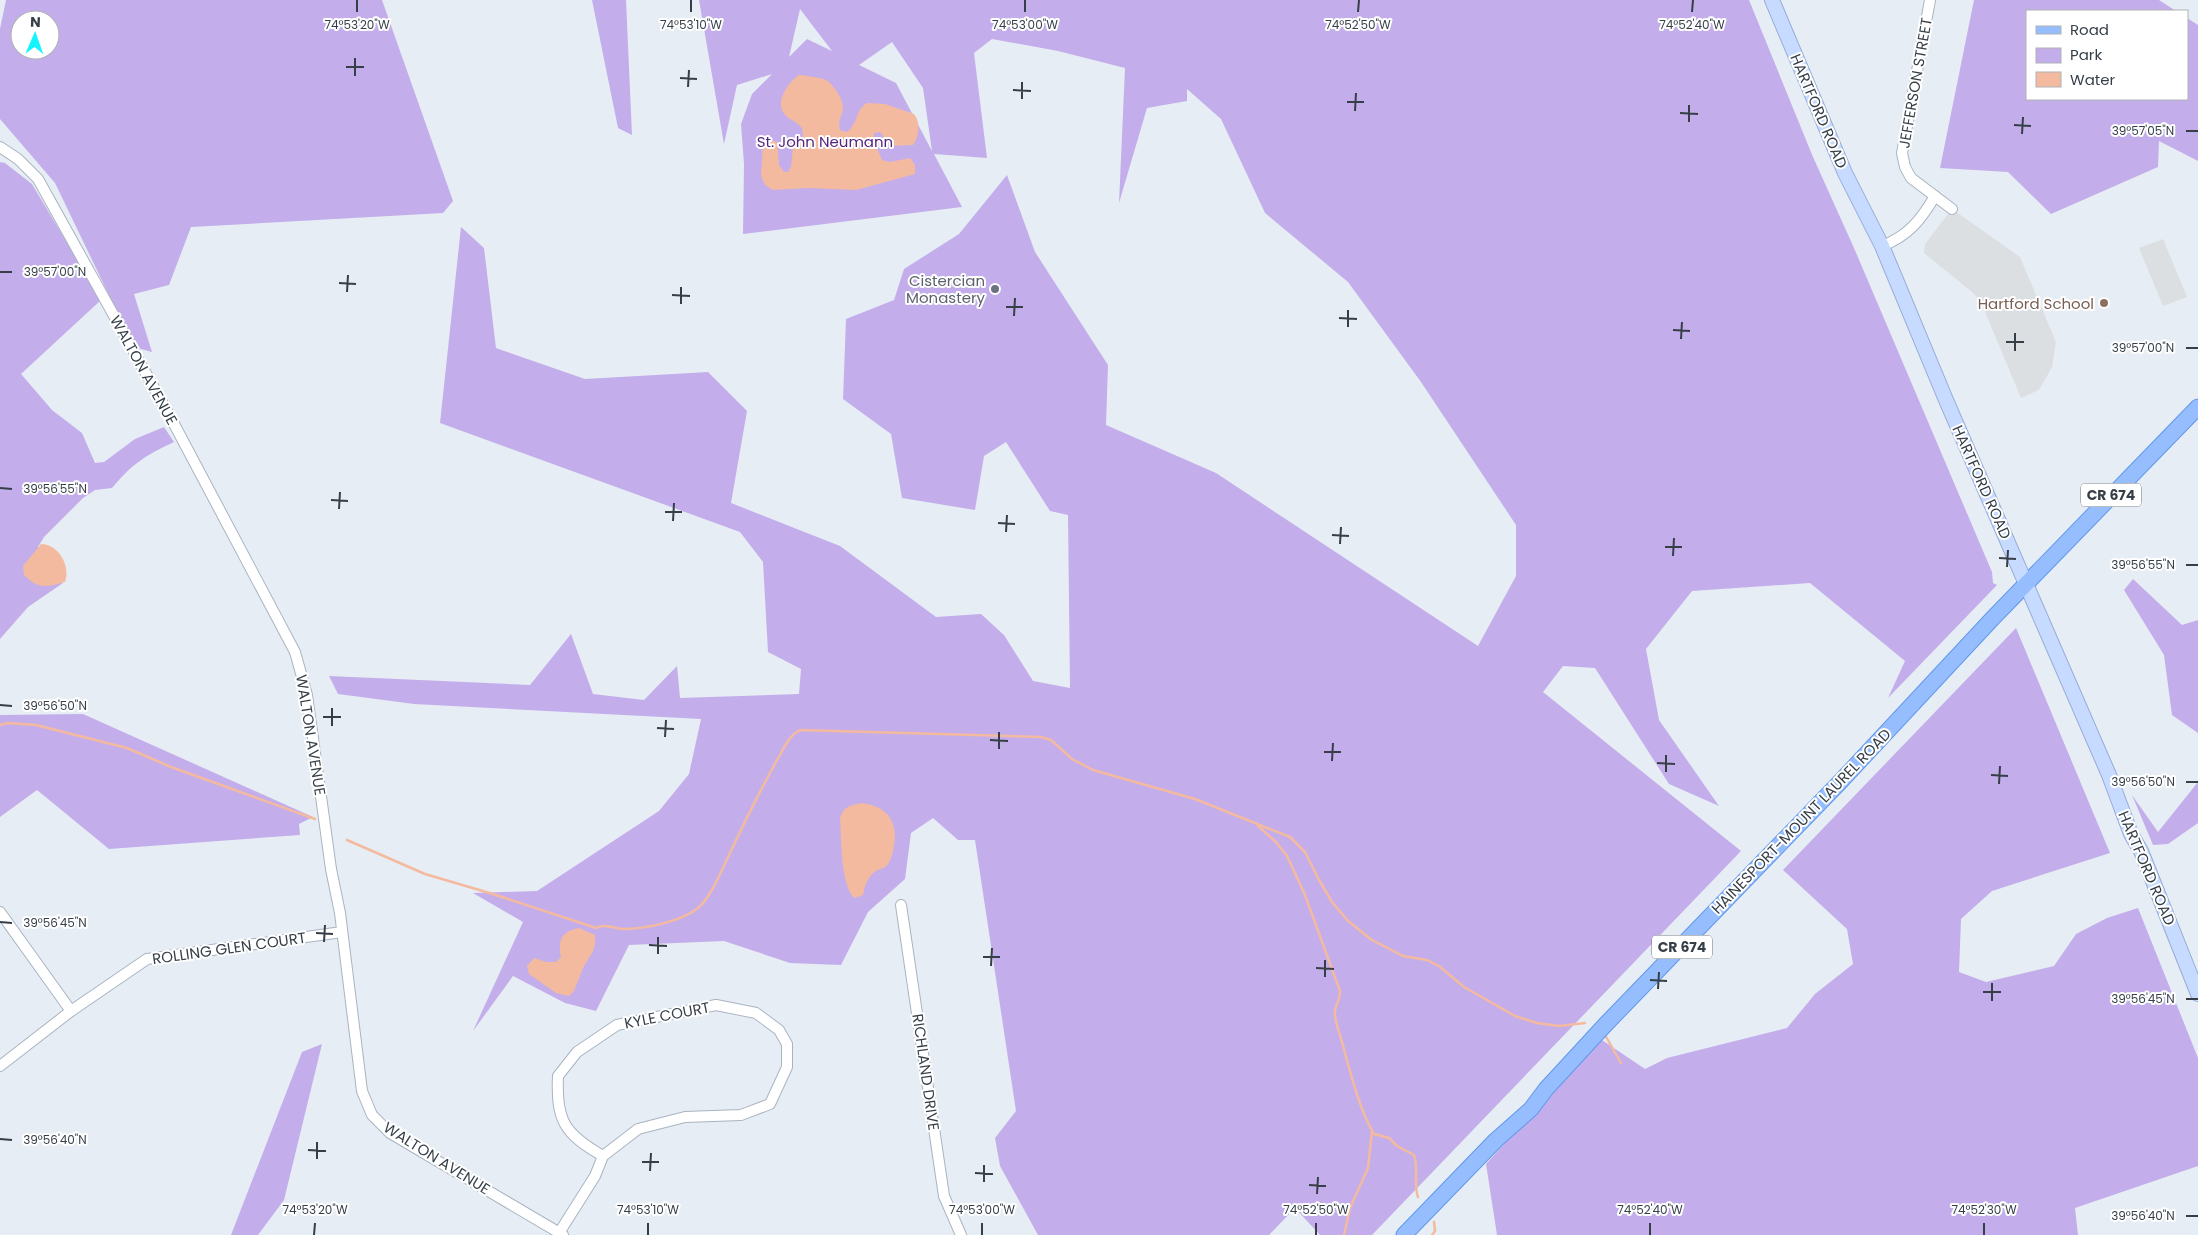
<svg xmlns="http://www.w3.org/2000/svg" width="2198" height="1235" font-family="Poppins,sans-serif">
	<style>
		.green { fill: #c3aeeb; fill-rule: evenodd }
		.parking { fill: #dcdfe2 }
		.water { fill: #f4baa0 }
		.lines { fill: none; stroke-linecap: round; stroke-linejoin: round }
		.stream { stroke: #f4baa0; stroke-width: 2.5 }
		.street-casing { stroke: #a9b4c1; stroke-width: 12 }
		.secondary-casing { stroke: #95acd7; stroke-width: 16 }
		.primary-casing { stroke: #5f97ea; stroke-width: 17 }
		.street { stroke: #fff; stroke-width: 10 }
		.secondary { stroke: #c7daff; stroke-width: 14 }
		.primary { stroke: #96beff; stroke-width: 15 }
		.ticks { fill: none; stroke: #363f48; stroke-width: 2 }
		.worship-dot { fill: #6b7280; stroke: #fff; stroke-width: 2 }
		.education-dot { fill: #8d6e63; stroke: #fff; stroke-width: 2 }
		.labels { text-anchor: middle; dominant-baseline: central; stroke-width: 4; stroke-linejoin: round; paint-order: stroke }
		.shield { fill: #fff; stroke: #72797f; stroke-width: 1 }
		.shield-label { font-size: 14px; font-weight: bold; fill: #363f48 }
		.street-label { font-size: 15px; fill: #363f48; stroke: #fff }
		.park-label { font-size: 15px; fill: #53257e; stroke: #fff }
		.worship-label { font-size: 15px; fill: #5b616d; stroke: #fff; text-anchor: end }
		.education-label { font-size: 15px; fill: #785e54; stroke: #fff; text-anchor: end }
		.ticks-label { font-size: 12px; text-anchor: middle; fill: #363f48; stroke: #fff; stroke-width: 4; stroke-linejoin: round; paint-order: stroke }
	</style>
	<rect width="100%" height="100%" fill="#e7edf4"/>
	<!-- green -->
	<g class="green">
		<path d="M6,0H382L453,201L443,213L191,227L169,285L134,294L152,352L134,347L55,183L0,119V29ZM20,20H50V50H20Z"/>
		<polygon points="592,0 626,0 632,135 618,128"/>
		<path d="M699,0H1749L1813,157L1854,248L1992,572L1993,583L1997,585L1888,698L1905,661L1810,583L1692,591L1646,649L1659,720L1719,806L1669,784L1595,668L1563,666L1543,692L1741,851L1372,1235H1320L1295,1208L1269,1235H1038L1000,1166L995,1138L1016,1111L975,840H958L933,818L911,833L905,879L868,912L841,965L790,963L724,941L629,945L596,1011L565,1003L513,976L473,1031L523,922L473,893L537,891L659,811L689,774L701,719L414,704L338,694L329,676L530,685L571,634L593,694L644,700L677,666L680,698L799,694L801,669L768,652L763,562L740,532L440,423L461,227L484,248L496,348L585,379L708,372L747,411L731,503L840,546L936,617L981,614L1004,635L1033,681L1070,688L1068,515L1050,511L1006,442L984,456L975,510L902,498L891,434L843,399L846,319L894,300L904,269L959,234L1007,175L1035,252L1108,365L1106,425L1216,473L1478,646L1516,576V525L1421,382L1348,282L1265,213L1221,119L1187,89V101L1147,108L1119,203L1125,68L1058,51L992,39L974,53L987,158L934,154L962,207L743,234L744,164L741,124L752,94L772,74L737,85L724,144ZM800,9L832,51L807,39L789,57ZM892,42L923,88L932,151L896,83L859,65Z"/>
		<polygon points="1974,0 2159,0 2176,11 2027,11 2027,99 2187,99 2187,18 2198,25 2198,161 2159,141 2158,167 2051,214 2008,172 1940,168"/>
		<path d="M0,162L5,163L32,184L101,300L21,374L52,410L82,433L95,463L104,462L135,439L164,427L174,442C146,455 132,464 112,488L95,490L83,498L44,537L38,547L61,583H63L28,607L0,639Z"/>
		<polygon points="2133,579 2182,625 2198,620 2198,733 2172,715 2164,655 2124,590"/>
		<polygon points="2016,628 2110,853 1992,891 1961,919 1959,972 1986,982 2054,966 2076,934 2107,918 2138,908 2198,1058 2198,1166 2075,1208 2078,1235 1497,1235 1486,1164 1599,1038 1645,1069 1667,1058 1787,1028 1815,994 1853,964 1847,929 1783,870"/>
		<polygon points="83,714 313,817 299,824 300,835 109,849 37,790 0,817 0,715"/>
		<polygon points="2198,782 2198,823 2168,844 2153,845 2132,795 2158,832"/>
		<polygon points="322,1044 284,1200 258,1235 231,1235 302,1052"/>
	</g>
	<!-- parking -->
	<g class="parking">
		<polygon points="1952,209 2020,257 2056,342 2052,367 2039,390 2021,398 1980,300 1972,292 1924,253 1925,244"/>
		<polygon points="2163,239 2187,297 2163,306 2139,248"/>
	</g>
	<!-- water -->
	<g class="water">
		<path d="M799,75C803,75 822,78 826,80C833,84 843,99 843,107C843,115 837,120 840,130L847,132C858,124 855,110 867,103L885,104L914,114C921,122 919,137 913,145L891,146L880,132L874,133V141L882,160L890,162L910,158L915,165V174L856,190L808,188L773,190L765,185L761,176L763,145L770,140L777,142L779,165L784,172H788L791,167L793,147L803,137L802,128C797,122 791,120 786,116C773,104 788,82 799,75Z"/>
		<path d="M41,544C59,544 71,567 65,582C47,587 39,590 24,575L23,566Z"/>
		<path d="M862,803C883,806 895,816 895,838C894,846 893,856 888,864C885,868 883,868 878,870C868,875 865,885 863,895L854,898C840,882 842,841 840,820C842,807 850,805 862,803Z"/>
		<path d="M579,928L595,935V944L593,951L583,968L574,991L569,996L556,993L529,974L527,966L534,958L546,962H556L561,957C558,941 560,932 579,928Z"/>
	</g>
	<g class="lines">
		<!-- stream -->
		<g class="stream">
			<polyline points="0,725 7,723 36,725 127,748 171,767 315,819"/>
			<path d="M1258,826L1276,842L1287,856L1305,895L1340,991C1341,1001 1333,1006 1335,1016C1336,1025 1340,1034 1342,1042C1350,1071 1359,1109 1374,1134L1389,1138L1397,1146L1414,1155C1419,1169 1413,1183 1418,1197"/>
			<path d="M347,840L425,874L493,894L596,928C605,923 615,929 626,929C648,928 680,922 698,908C712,896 721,871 729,855C744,823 760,791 777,760C784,749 788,736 800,730L1041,737L1051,740L1072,759L1093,770L1195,799L1290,837L1305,852L1319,880L1332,902L1348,921L1372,940L1403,956L1427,960L1439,966L1464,987L1515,1016L1537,1023L1559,1026L1585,1023"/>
			<polyline points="1605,1035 1621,1063"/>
			<polyline points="1344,1235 1350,1208 1368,1168 1372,1131"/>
			<polyline points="1432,1235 1435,1231 1434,1222"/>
		</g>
		<defs>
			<g id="street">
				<polyline points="1930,0 1902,153 1905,167 1911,178 1952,209"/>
				<polyline points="0,147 18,159 38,179 173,422 295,652 307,695 331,869 340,913 362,1091 372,1115 390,1133 563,1235"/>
				<path d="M1882,246C1908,236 1921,220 1935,196"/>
				<polyline points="901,905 944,1196 961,1235"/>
				<polyline points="0,912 71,1011"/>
				<polyline points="0,1066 71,1011 147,959 342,932"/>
				<path d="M559,1233L595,1176L603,1156L638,1129L685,1117L741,1115L770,1104L787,1067V1044L779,1030L756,1013L716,1005L617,1025L577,1052L558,1076C556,1120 564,1134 603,1156"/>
			</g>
			<polyline id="secondary" points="1772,0 1845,173 1882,246 1946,400 2109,775 2131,834 2141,851 2198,994"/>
			<polyline id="primary" points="1404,1235 1496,1140 1531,1109 1546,1089 1605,1025 1841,781 1992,619 2198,407"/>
		</defs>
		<!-- street casing -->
		<use href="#street" class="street-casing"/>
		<!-- secondary casing -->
		<use href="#secondary" class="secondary-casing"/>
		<!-- primary casing -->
		<use href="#primary" class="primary-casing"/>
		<!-- street -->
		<use href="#street" class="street"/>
		<!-- secondary -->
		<use href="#secondary" class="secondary"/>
		<!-- primary -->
		<use href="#primary" class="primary"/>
	</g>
	<!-- ticks -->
	<path class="ticks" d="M357,12V0M691,12V0M1025,12V0M1358,12L1359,0M1692,12L1693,0M346,67H364M355,76V58M680,78L697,79M688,87L689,70M1013,90L1031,91M1022,99V82M1347,102H1364M1355,111L1356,93M1680,113L1698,114M1689,122V105M2014,125L2031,126M2186,131H2198M2022,134L2023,117M0,272H12M339,283L356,284M347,292L348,275M672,295L690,296M681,304V287M1006,307H1023M1014,316L1015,298M1339,318L1357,319M1348,327V310M1673,330L1690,331M1681,339L1682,322M2006,342H2024M2186,348H2198M2015,351V333M0,488L12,489M331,500L348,501M339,509L340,492M665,512H682M673,521L674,503M998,523L1015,524M1006,532L1007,515M1332,535L1349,536M1340,544L1341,527M1665,547H1682M1673,556L1674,538M1999,558L2016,559M2186,565H2198M2007,567L2008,550M0,705L12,706M323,717H341M332,726V708M657,728L674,729M665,737L666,720M990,740L1008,741M999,749V732M1324,752H1341M1332,761L1333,743M1657,763L1675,764M1666,772V755M1991,775L2008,776M2186,782H2198M1999,784L2000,766M0,922L12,923M316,933L333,934M324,942L325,925M649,945L667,946M658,954V937M983,957H1000M991,966L992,948M1316,968L1334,969M1325,977V960M1650,980L1667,981M1658,989L1659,972M1983,992H2001M2186,999H2198M1992,1001V983M0,1139L12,1140M308,1150L326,1151M317,1159V1142M642,1162H659M650,1171L651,1153M975,1173L993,1174M984,1182V1165M1309,1185L1326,1186M1317,1194L1318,1177M2186,1216H2198M314,1235L315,1223M648,1235V1223M982,1235V1223M1316,1235V1223M1650,1235V1223M1984,1235V1223"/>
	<!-- markers -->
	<circle class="worship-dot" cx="995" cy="289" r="5"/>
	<circle class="education-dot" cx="2104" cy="303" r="5"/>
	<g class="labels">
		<!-- shield labels -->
		<g class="shield">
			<rect x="2081" y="483.5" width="60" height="23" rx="4"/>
			<rect x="1652" y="935.5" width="60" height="23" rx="4"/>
		</g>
		<g class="shield-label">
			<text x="2111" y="495">CR 674</text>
			<text x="1682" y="947">CR 674</text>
		</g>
		<!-- street labels -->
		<g class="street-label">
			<text transform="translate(1915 83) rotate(-80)">JEFFERSON STREET</text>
			<text transform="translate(1819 111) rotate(67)">HARTFORD ROAD</text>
			<text transform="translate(144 370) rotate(61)">WALTON AVENUE</text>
			<text transform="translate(1982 482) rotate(66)">HARTFORD ROAD</text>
			<text transform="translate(311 735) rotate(81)">WALTON AVENUE</text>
			<text transform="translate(1801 821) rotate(-46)">HAINESPORT-MOUNT LAUREL ROAD</text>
			<text transform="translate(2147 868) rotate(67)">HARTFORD ROAD</text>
			<text transform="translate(229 948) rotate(-8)">ROLLING GLEN COURT</text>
			<text transform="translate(667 1015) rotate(-11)">KYLE COURT</text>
			<text transform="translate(926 1072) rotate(82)">RICHLAND DRIVE</text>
			<text transform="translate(437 1158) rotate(32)">WALTON AVENUE</text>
		</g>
		<!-- park labels -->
		<g class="park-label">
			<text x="825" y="141">St. John Neumann</text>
		</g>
		<!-- worship labels -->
		<g class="worship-label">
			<text x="985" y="280">Cistercian<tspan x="985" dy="17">Monastery</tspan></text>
		</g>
		<!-- education labels -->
		<g class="education-label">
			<text x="2094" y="303">Hartford School</text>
		</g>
	</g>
	<g class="ticks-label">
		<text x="357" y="29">74°53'20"W</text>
		<text x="691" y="29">74°53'10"W</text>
		<text x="1025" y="29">74°53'00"W</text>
		<text x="1358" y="29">74°52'50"W</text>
		<text x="1692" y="29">74°52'40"W</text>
		<text x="2143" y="135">39°57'05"N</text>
		<text x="55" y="276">39°57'00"N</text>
		<text x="2143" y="352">39°57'00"N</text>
		<text x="55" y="493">39°56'55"N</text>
		<text x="2143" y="569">39°56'55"N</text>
		<text x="55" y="710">39°56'50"N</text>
		<text x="2143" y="786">39°56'50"N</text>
		<text x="55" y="927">39°56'45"N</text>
		<text x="2143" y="1003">39°56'45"N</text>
		<text x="55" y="1144">39°56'40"N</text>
		<text x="315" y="1214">74°53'20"W</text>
		<text x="648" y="1214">74°53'10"W</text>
		<text x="982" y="1214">74°53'00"W</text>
		<text x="1316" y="1214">74°52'50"W</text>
		<text x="1650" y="1214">74°52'40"W</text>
		<text x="1984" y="1214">74°52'30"W</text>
		<text x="2143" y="1220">39°56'40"N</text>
	</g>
	<!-- legend -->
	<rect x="2026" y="10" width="162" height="90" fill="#ffffff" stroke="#afb2b6"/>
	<rect x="2036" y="26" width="25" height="8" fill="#96beff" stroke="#afb2b6"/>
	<text x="2070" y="35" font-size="15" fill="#363f48">Road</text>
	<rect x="2036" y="48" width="25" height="15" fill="#c3aeeb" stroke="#afb2b6"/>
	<text x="2070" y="60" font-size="15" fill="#363f48">Park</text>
	<rect x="2036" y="72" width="25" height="15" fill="#f4baa0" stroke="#afb2b6"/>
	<text x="2070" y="85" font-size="15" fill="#363f48">Water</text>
	<!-- north arrow -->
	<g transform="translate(35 35) rotate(2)"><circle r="24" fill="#ffffff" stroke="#afb2b6"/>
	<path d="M0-4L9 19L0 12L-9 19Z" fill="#14f4ff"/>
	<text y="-8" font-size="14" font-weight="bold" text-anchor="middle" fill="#363f48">N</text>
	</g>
</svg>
